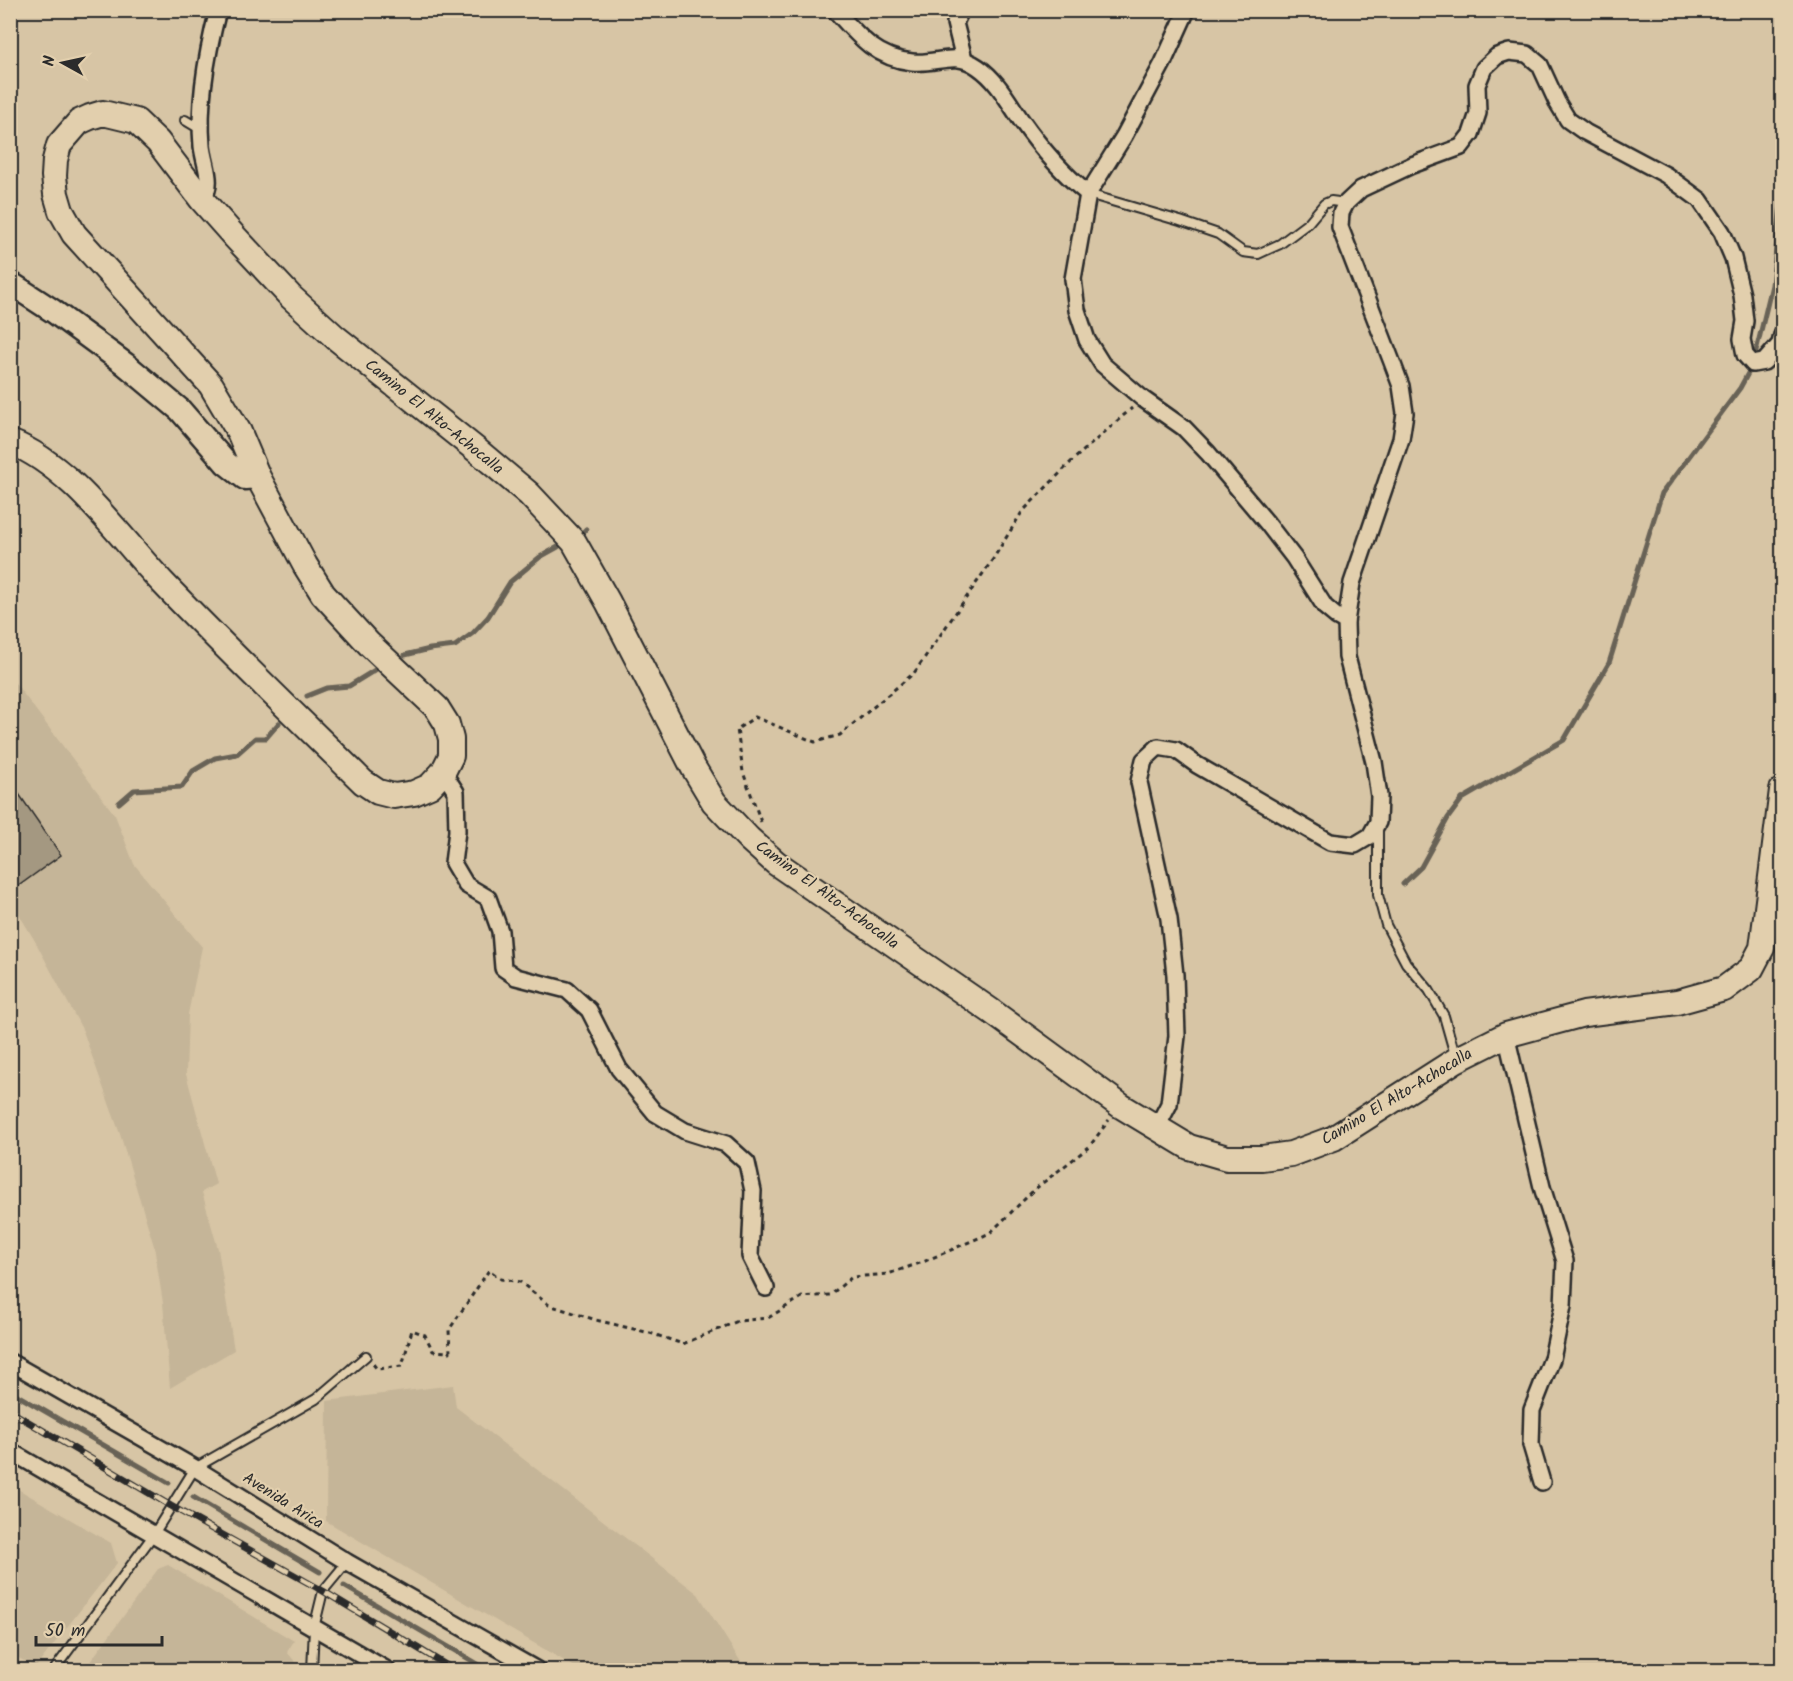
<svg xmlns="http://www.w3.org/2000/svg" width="1793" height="1681" font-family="Kalam,sans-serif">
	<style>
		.built { fill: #c5b598 }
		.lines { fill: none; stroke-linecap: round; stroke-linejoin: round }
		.stream { stroke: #686256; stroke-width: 5 }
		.building { fill: #a49881; stroke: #2b2b2b; stroke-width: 1.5 }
		.service-casing { stroke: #2b2b2b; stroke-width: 12 }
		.minor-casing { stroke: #2b2b2b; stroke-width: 20 }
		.secondary-casing { stroke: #2b2b2b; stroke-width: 27 }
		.primary-casing { stroke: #2b2b2b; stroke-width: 28 }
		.path { stroke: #2b2b2b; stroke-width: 3; stroke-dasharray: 4.5 4.5; stroke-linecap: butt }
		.service { stroke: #e2cfad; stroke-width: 8 }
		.minor { stroke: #e2cfad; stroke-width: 15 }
		.secondary { stroke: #e2cfad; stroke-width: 22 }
		.primary { stroke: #e2cfad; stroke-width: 24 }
		.rail-casing { stroke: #2b2b2b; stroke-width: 7 }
		.rail { stroke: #e2cfad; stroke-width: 4.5; stroke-dasharray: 14; stroke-linecap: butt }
		.labels { text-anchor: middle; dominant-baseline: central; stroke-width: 4.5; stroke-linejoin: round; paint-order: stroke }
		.street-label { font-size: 16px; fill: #2b2b2b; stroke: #e2cfad }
	</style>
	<rect width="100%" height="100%" fill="#d7c5a5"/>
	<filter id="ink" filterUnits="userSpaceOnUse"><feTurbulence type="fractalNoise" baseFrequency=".0167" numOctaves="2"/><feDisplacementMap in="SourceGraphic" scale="12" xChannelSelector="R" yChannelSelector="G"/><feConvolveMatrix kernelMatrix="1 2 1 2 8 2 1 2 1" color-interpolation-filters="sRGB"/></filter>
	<g filter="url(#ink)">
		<!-- built -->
		<g class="built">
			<polygon points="11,681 16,684 115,815 134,864 202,947 188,1014 186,1074 216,1184 202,1192 218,1249 234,1350 170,1388 163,1303 154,1246 120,1134 83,1031 35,941 11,901"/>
			<polygon points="453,1385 456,1407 698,1594 746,1670 580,1670 326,1521 327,1401"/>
			<polygon points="11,1485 111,1543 117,1563 36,1667 11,1654"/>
			<polygon points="168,1565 294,1641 287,1652 302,1670 84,1670 158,1569"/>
		</g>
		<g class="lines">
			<!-- stream -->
			<g class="stream">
				<polyline points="1782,10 1782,30"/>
				<polyline points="584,531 586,529"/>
				<polyline points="405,655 430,649 455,646 473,633 488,617 510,582 540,557 558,547"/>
				<polyline points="307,696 327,688 349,686 375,670"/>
				<polyline points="119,803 134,790 182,787 193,771 215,758 237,754 255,738 266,738 279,723"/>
				<polyline points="1403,884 1421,867 1448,818 1462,799 1564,740 1609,663 1662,493 1740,388 1753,364 1772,285 1782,195"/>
				<polyline points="10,1391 169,1483"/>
				<polyline points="193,1497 320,1572"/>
				<polyline points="344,1586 488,1670"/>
			</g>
		</g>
		<!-- building -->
		<polygon class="building" points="10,781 61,855 10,892"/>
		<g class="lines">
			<defs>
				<g id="service">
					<polyline points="185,120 200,129"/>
					<polyline points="1088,194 1180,221 1218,234 1243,252 1258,254 1280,244 1308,223 1324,204 1331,201 1346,203"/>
					<polyline points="1378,826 1378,895 1386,925 1406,963 1429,990 1444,1016 1455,1055"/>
					<polyline points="54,1670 154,1534 195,1468 316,1399 366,1356"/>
					<polyline points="312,1670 314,1628 323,1591 347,1562"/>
					<polyline points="772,1670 773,1670"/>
				</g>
				<g id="minor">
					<path d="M835,10C858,36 876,58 912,62C938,65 954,50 978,67C997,80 1008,101 1021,120C1040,147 1062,173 1088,194"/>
					<polyline points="961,10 955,23 964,59"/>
					<polyline points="1187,10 1163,63 1124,136 1088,194 1073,279 1077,310 1087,340 1102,364 1143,399 1184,428 1208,453 1267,523 1294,558 1325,607 1337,617 1346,622"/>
					<path d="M202,200C215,183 204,165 202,146C198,102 207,53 218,10"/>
					<polyline points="443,772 456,792 457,831 453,863 466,885 488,898 500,931 503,968 516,977 567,990 589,1010 619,1069 655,1113 685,1131 726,1144 747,1163 753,1191 750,1256 766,1288"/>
					<polyline points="1506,1035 1542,1187 1565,1261 1563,1306 1552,1359 1532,1410 1531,1445 1542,1482"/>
					<polyline points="1157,1127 1169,1104 1177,1036 1175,975 1169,919 1139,782 1144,760 1158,747 1176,750 1197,765 1330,842 1355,845 1370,836 1378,822 1379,796 1374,762 1347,657 1346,622 1352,583 1401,439 1405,413 1401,386 1392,362 1340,227 1341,213 1346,203 1361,189 1412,165 1461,147 1471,134 1478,113 1477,85 1484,68 1497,56 1509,52 1527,54 1540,65 1557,102 1568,120 1585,132 1666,175 1700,200 1722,232 1733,258 1742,295 1745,321 1742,339 1745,355 1753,364 1764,362 1780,344 1782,335"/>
					<polyline points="10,1362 195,1468 347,1562 537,1670"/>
					<polyline points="10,1451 387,1670"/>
				</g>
				<polyline id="secondary" points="10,283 53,311 125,364 180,410 226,463 245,478 258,477"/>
				<path id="primary" d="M10,442C72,466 118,536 163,583C228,651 296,716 363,782L378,792L394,796L414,793L430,786L443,772L451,756V739L447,724L437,708L369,644L323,594L305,565L258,477L239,432L211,385L74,234L61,211L56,194L54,176L55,160L59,145L79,122L90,117L103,113L136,121L158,142L202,200L234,236L291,297L335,337L479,452L529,494L574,542L608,602L693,767L714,802L749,839L776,863L991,1011L1121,1106L1189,1147L1227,1158H1262L1291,1154L1334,1138L1456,1060L1506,1035L1584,1014L1677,1002L1724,989L1751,969L1762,948L1782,790"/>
			</defs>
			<!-- service casing -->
			<use href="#service" class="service-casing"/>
			<!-- minor casing -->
			<use href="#minor" class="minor-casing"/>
			<!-- secondary casing -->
			<use href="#secondary" class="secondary-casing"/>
			<!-- primary casing -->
			<use href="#primary" class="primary-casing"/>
			<!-- path -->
			<g class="path">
				<polyline points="761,822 743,772 737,729 755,717 815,742 840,735 914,673 993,559 1022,512 1073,460 1132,408"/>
				<polyline points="373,1364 377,1369 402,1366 412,1330 425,1335 433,1351 450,1352 449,1330 489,1270 501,1279 520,1282 549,1305 596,1320 650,1333 683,1344 738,1321 768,1318 802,1297 830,1295 852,1277 888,1274 923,1262 990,1233 1035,1189 1089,1147 1109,1120"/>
			</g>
			<!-- service -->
			<use href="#service" class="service"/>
			<!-- minor -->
			<use href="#minor" class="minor"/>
			<!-- secondary -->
			<use href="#secondary" class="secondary"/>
			<!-- primary -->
			<use href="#primary" class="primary"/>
			<defs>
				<polyline id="rail" points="10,1411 171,1506 323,1591 454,1670"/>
			</defs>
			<!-- rail casing -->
			<use href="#rail" class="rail-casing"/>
			<!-- rail -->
			<use href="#rail" class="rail"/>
		</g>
	</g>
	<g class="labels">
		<!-- street labels -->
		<g class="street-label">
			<text transform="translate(434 417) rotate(39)">Camino El Alto-Achocalla</text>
			<text transform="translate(827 895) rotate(36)">Camino El Alto-Achocalla</text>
			<text transform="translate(1397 1097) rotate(-31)">Camino El Alto-Achocalla</text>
			<text transform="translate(283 1501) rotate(32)">Avenida Arica</text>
		</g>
	</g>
	<!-- margin -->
	<rect width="1793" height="1681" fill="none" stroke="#e2cfad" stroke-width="36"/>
	<rect x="18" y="18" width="1757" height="1645" fill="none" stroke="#2b2b2b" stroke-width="2" filter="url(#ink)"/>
	<!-- north arrow -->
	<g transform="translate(63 63) rotate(278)" stroke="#e2cfad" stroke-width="4.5" paint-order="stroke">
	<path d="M0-4.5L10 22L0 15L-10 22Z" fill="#2b2b2b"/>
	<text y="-9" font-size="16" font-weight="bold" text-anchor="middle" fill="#2b2b2b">N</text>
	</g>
	<!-- scale -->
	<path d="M36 1636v9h126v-9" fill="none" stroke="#2b2b2b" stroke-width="3"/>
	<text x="45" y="1636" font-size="18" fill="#2b2b2b" stroke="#e2cfad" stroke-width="4.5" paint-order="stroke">50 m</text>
</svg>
